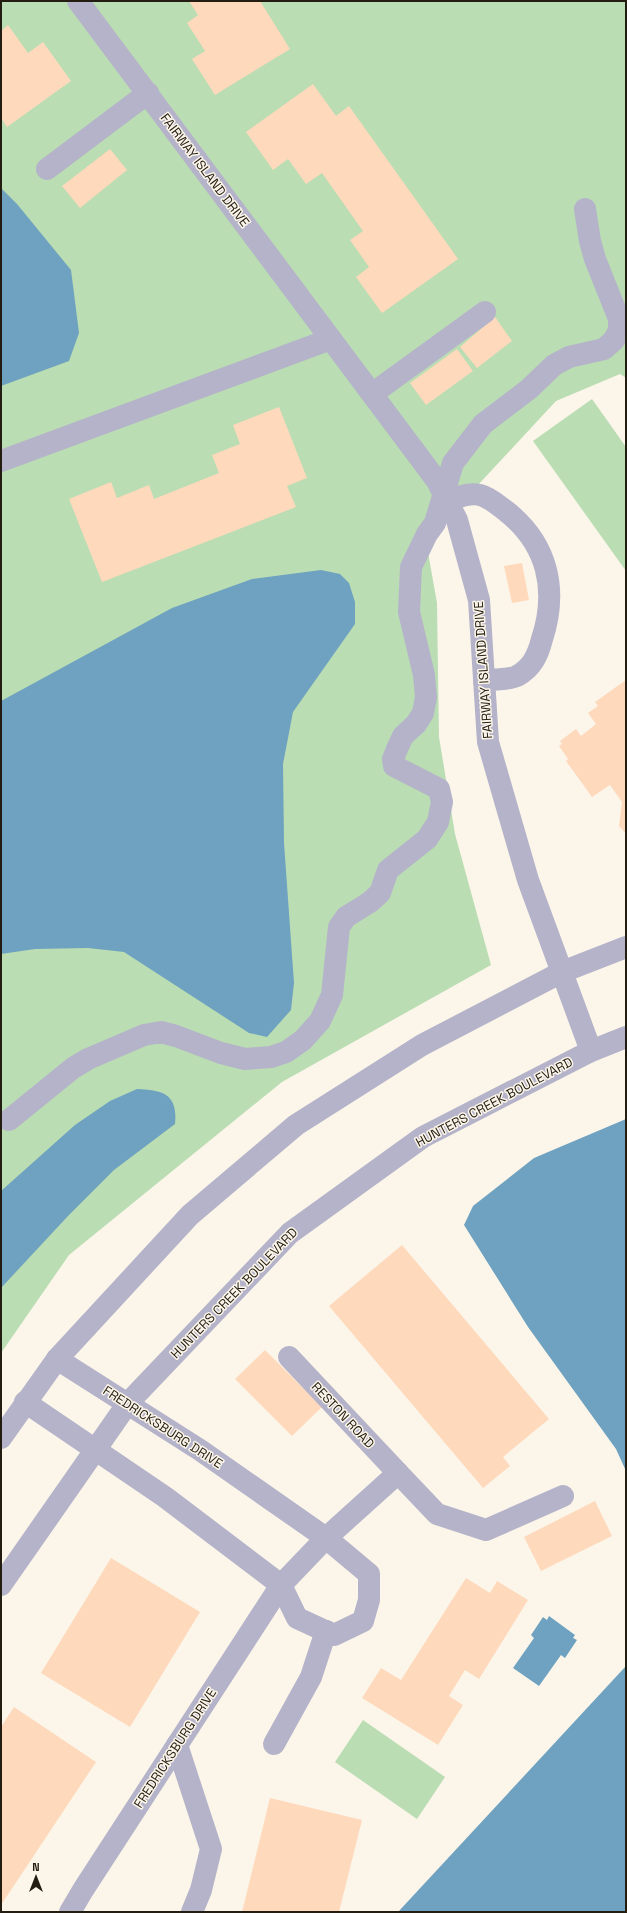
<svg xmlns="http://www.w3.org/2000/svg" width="627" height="1913" font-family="'Space Grotesk',sans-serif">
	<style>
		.green { fill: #bbddb3 }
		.water { fill: #6ea2c0 }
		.building { fill: #fed9bc }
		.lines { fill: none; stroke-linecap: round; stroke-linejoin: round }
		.minor { stroke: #b5b3c9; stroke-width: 22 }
		.labels { text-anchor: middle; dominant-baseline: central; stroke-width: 3; stroke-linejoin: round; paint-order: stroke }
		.street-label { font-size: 13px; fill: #221c11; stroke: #fcf6ea }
	</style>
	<rect width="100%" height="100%" fill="#fcf6ea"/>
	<!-- green -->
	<g class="green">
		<polygon points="1,1 626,1 626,378 620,374 556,401 426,541 437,603 439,737 455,834 491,965 282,1082 69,1255 1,1353"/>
		<polygon points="592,399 626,447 626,571 533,441"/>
		<polygon points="363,1720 445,1777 417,1819 335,1762"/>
	</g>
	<!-- water -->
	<g class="water">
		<polygon points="1,188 17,204 71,270 79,333 69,361 1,386"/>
		<polygon points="321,570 340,574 349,583 355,602 355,624 293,712 283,764 284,843 294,983 291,1010 267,1037 249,1033 124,952 88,948 35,949 1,954 1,701 172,608 252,579"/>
		<path d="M137,1089C163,1090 178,1094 175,1124L114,1170L68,1216L1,1288V1191L75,1125L110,1101Z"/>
		<polygon points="626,1119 626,1471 616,1449 528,1327 464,1225 473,1206 534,1158"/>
		<polygon points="549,1616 575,1635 573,1638 577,1640 565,1658 561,1655 539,1686 513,1668 534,1638 531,1635 543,1617 547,1620"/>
		<polygon points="626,1666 626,1912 398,1912"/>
	</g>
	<!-- building -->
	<g class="building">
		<polygon points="189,1 260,1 290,49 215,95 192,59 205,51 187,23 198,15"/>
		<polygon points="8,25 28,53 43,42 71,81 7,127 1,118 1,31"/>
		<polygon points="313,84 336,116 349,106 458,259 382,313 356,277 369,267 350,240 363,231 322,173 306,184 288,159 273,170 246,132"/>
		<polygon points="110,149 127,170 80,208 62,186"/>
		<polygon points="495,317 512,341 477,368 460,347"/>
		<polygon points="457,349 473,371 426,405 410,383"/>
		<polygon points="279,407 307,478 287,486 296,507 102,582 69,499 111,482 117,498 149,485 154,499 219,473 212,455 240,444 233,425"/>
		<polygon points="522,563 529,600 512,603 504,566"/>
		<polygon points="626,680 626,834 619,826 622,802 610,785 592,797 566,761 568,759 559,746 562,744 560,741 576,729 581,736 596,724 588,713 598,706 595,702"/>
		<polygon points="402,1245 549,1419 503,1457 510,1466 483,1488 329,1306"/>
		<polygon points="265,1350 322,1407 292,1436 235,1379"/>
		<polygon points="595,1501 612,1536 541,1571 524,1537"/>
		<polygon points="111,1558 200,1612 130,1727 41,1673"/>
		<polygon points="466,1578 490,1593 497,1581 528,1600 479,1679 465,1670 449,1696 463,1705 438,1745 362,1698 381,1668 401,1680"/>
		<polygon points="14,1707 96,1762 1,1905 1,1727"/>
		<polygon points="270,1798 362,1820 339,1912 242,1912"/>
	</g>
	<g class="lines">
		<!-- minor -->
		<g class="minor">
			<polyline points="78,1 437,481 457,520 479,600 488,742 528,880 591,1051"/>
			<polyline points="47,169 148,93"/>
			<polyline points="372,394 485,312"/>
			<polyline points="1,461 331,339"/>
			<path d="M447,500C457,498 469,492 480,495C489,497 498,505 506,511C548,544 558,590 542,639C538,655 532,668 517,676C509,680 494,679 484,681"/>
			<polyline points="9,1120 73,1068 88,1059 144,1035 161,1032 176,1036 221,1053 245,1059 271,1057 286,1052 303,1040 320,1021 332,995 339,927 346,917 370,902 380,893 388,870 427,839 438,822 442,802 439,789 394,766 393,759 397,749 403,736 416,724 423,713 426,697 424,675 409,612 411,567 427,534 435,523 453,463 483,424 529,389 554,365 569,357 604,349 614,340 619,330 619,319 595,259 590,241 585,209"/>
			<polyline points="25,1402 165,1497 281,1585 297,1618 334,1635 363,1621 369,1600 369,1574 326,1538 200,1450 57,1359"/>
			<polyline points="1,1438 57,1359 190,1215 296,1125 422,1045 562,972 626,947"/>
			<polyline points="398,1473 437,1514 486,1530 563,1496"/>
			<polyline points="1,1585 128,1403 290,1233 423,1137 591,1051 626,1037"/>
			<polyline points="274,1744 311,1677 326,1631"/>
			<polyline points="177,1745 211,1849 201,1890 192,1912"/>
			<polyline points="70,1912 83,1890 281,1585 326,1538 398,1473 289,1357"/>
		</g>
	</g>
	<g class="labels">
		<!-- street labels -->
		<g class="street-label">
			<text transform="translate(205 170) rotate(53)">FAIRWAY ISLAND DRIVE</text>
			<text transform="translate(483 670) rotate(-94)">FAIRWAY ISLAND DRIVE</text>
			<text transform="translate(494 1102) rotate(-28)">HUNTERS CREEK BOULEVARD</text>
			<text transform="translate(234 1293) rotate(-46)">HUNTERS CREEK BOULEVARD</text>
			<text transform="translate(343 1415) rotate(47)">RESTON ROAD</text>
			<text transform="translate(163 1427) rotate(33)">FREDRICKSBURG DRIVE</text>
			<text transform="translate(175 1748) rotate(-57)">FREDRICKSBURG DRIVE</text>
		</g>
	</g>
	<!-- border -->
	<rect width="627" height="1913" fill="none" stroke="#221c11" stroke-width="4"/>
	<!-- north arrow -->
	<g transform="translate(36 1877)" stroke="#fcf6ea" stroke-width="3" paint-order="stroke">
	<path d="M0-3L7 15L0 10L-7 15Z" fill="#221c11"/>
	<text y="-6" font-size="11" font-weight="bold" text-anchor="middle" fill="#221c11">N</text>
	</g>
</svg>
